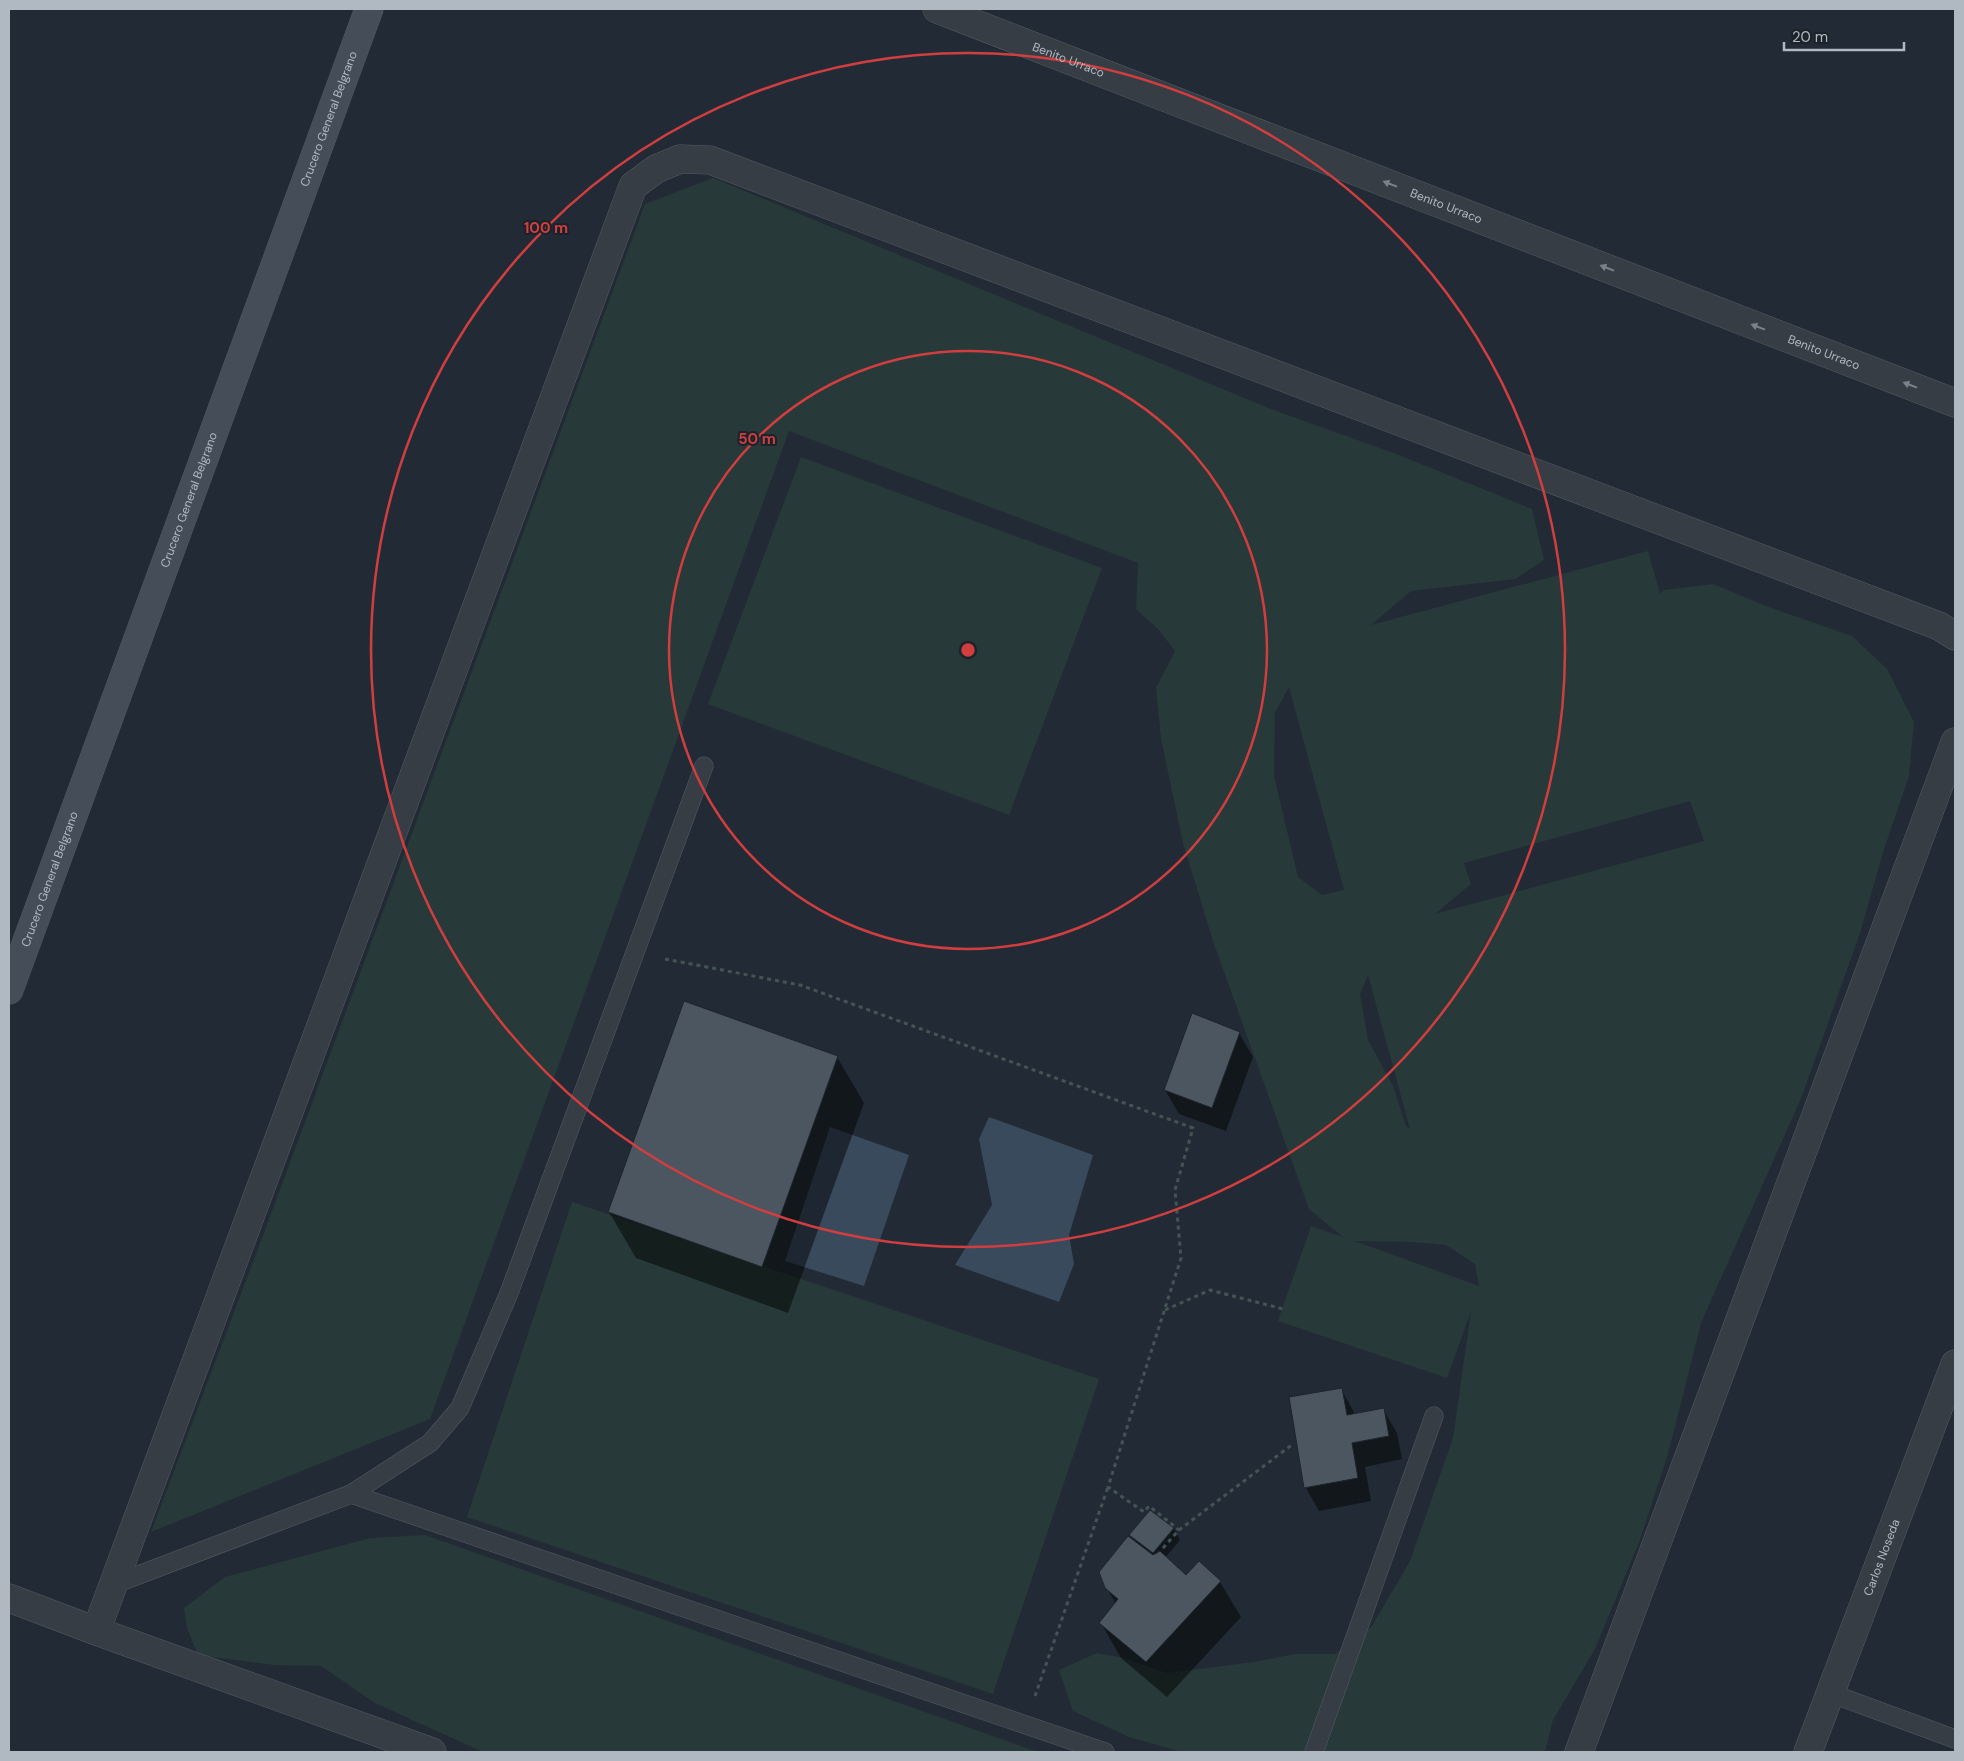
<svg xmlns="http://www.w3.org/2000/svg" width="1964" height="1761" font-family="'DM Sans',sans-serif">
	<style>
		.green { fill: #273938; fill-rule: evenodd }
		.water { fill: #394a5c }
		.shadow { fill: #0007 }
		.building { fill: #4b5660; stroke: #1d242c }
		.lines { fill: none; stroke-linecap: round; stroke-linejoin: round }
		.service-casing { stroke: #535b63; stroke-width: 19 }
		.minor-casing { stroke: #535b63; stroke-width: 29 }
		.secondary-casing { stroke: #535b63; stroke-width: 29 }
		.path { stroke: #445455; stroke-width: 3; stroke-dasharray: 4 4; stroke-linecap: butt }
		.service { stroke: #363d45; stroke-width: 18 }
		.minor { stroke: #363d45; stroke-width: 28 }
		.secondary { stroke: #444d58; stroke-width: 28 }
		.oneway { fill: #79818a }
		.ring { fill: none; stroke: #d03e3f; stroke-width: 2.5 }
		.labels { text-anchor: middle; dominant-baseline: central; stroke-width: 4; stroke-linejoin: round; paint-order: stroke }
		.street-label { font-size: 12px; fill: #b0b8c2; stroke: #1b222a }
		.centre { fill: #d03e3f; stroke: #1b222a; stroke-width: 2.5 }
		.ring-label { font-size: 15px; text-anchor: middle; font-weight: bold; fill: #d03e3f; stroke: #1b222a; stroke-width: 4; stroke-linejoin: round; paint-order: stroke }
	</style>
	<rect width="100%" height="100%" fill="#222b35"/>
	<!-- green -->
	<g class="green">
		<path d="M713,178L1271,409L1399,455L1532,509L1544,560L1515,579L1411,591L1371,625L1648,551L1660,594L1664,590L1713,584L1766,606L1852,636L1887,669L1914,722L1909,776L1884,849L1860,933L1802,1096L1701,1323L1668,1454L1640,1540L1595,1649L1553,1720L1545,1752H1181L1129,1737L1073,1711L1059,1670L1097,1653L1123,1658L1167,1673L1254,1662L1295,1654H1335L1372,1626L1410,1561L1453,1438L1471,1311L1447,1378L1278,1321L1311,1226L1343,1237L1309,1209L1213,941L1183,843L1161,739L1156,688L1175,651L1158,629L1136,609L1138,563L789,431L430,1419L151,1532L265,1230L645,204ZM1289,687L1344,890L1322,895L1298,877L1274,776L1275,713ZM1690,801L1704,841L1435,914L1471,884L1464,863ZM1368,975L1410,1129L1406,1126L1393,1086L1368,1040L1360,994ZM1355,1241L1413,1242L1446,1245L1475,1264L1479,1286Z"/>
		<polygon points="801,457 1102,568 1009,815 708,704"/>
		<polygon points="572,1202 1099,1379 993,1694 467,1517"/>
		<polygon points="425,1535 1038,1752 483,1752 375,1703 321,1666 274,1665 198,1655 187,1628 184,1608 225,1577 370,1538"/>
	</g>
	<!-- water -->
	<g class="water">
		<polygon points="989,1117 1093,1155 1069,1235 1074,1264 1059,1302 955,1265 992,1205 979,1139"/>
		<polygon points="830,1127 909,1155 864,1286 785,1261"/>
	</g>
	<!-- shadow -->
	<g class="shadow">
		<polygon points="1239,1033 1253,1057 1226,1131 1179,1114 1165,1090"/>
		<polygon points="837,1057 864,1103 788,1313 636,1258 609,1212"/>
		<polygon points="1341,1389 1355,1414 1383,1409 1397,1433 1402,1459 1365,1467 1371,1501 1319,1511 1306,1488 1290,1398"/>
		<polygon points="1150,1511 1174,1529 1180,1540 1165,1558 1186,1577 1199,1563 1220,1582 1241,1617 1167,1697 1121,1658 1101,1623 1116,1604 1106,1587 1135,1542 1130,1535"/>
	</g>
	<!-- building -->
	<g class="building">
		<polygon points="684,1001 838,1056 762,1267 608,1212"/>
		<polygon points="1192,1013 1240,1032 1212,1108 1164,1090"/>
		<polygon points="1342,1388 1347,1415 1384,1408 1389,1436 1352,1443 1358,1478 1304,1488 1289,1397"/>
		<polygon points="1150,1510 1174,1528 1153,1553 1129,1535"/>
		<polygon points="1128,1536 1153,1555 1160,1551 1186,1575 1199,1561 1221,1581 1146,1662 1099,1623 1118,1599 1105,1588 1099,1572"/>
	</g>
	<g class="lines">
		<defs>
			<g id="service">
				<polyline points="351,1494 430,1443 460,1408 509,1293 704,766"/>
				<polyline points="115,1584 351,1494 1105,1752"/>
				<polyline points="1830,1693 1955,1739"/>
				<polyline points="1314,1752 1434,1416"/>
			</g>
			<g id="minor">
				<path id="s1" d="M937,9L1955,403"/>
				<polyline points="9,1598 96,1631 432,1752"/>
				<polyline points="96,1631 633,186 656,169 680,159 710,160 1939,626 1955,636"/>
				<polyline points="1579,1752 1955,742"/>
				<path id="s2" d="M1808,1752L1955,1364"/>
			</g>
			<g id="secondary">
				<path id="s3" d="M9,990L369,9"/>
			</g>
		</defs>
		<!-- service casing -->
		<use href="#service" class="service-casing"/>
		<!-- minor casing -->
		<use href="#minor" class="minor-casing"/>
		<!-- secondary casing -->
		<use href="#secondary" class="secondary-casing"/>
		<!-- path -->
		<g class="path">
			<polyline points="665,959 800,985 1193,1128 1175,1190 1181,1258 1108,1487 1144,1512 1149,1506 1179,1530"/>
			<polyline points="1165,1310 1210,1290 1283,1309"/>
			<polyline points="1163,1548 1179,1530 1293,1444"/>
			<polyline points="1035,1696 1108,1487"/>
		</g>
		<!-- service -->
		<use href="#service" class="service"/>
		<!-- minor -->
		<use href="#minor" class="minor"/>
		<!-- secondary -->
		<use href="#secondary" class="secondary"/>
	</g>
	<!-- one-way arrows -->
	<defs><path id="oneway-solid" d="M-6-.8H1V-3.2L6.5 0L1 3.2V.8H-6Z" transform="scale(1.25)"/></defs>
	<g class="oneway">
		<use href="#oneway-solid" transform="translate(1390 184) rotate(-159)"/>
		<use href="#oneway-solid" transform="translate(1607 268) rotate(-159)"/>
		<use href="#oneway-solid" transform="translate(1758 327) rotate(-159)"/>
		<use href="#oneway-solid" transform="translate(1910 385) rotate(-159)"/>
	</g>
	<!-- distance rings -->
	<g class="ring">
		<circle cx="968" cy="650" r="299"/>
		<circle cx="968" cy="650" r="597"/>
	</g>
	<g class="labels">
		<!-- street labels -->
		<g class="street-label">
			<text stroke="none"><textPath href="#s1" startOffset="141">Benito Urraco</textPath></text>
			<text stroke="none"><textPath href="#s3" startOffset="928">Crucero General Belgrano</textPath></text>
			<text stroke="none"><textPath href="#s1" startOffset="546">Benito Urraco</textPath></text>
			<text stroke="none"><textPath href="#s1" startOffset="951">Benito Urraco</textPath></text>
			<text stroke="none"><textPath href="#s3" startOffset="522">Crucero General Belgrano</textPath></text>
			<text stroke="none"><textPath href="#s3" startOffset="118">Crucero General Belgrano</textPath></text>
			<text stroke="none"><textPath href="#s2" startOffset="208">Carlos Noseda</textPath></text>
		</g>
	</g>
	<circle cx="968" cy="650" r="8" class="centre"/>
	<g class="ring-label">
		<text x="546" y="233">100 m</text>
		<text x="757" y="444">50 m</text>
	</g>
	<!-- border -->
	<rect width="1964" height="1761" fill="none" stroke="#b0b8c2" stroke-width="20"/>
	<!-- scale -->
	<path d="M1784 42v8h120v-8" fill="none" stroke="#b0b8c2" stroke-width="2.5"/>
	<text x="1792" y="42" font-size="15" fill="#b0b8c2" stroke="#1b222a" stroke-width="4" paint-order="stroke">20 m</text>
</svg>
